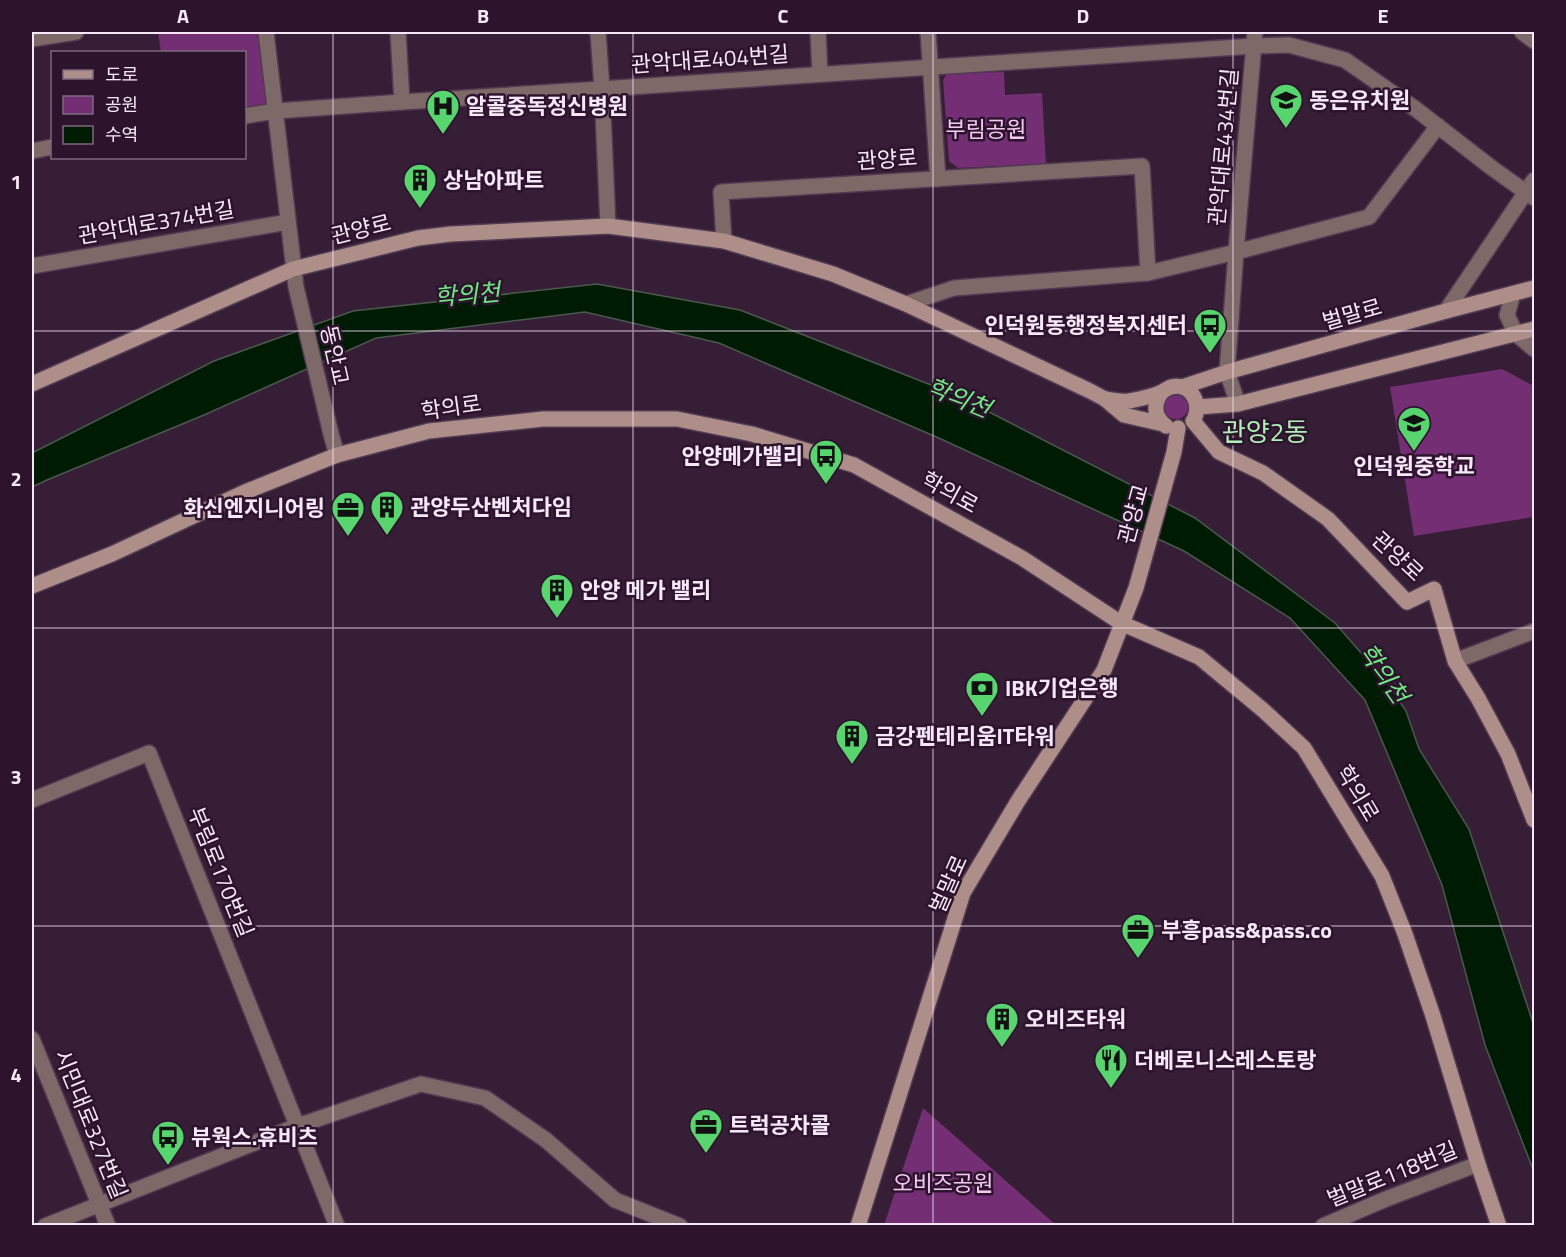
<svg xmlns="http://www.w3.org/2000/svg" width="1566" height="1257" font-family="'Titillium Web','Noto Sans KR',sans-serif">
	<style>
		.green { fill: #732e74 }
		.water { fill: #001b04; stroke: #4a584d; stroke-width: 1.5 }
		.lines { fill: none; stroke-linecap: round; stroke-linejoin: round }
		.street-casing { stroke: #523a52; stroke-width: 18 }
		.secondary-casing { stroke: #523a52; stroke-width: 18 }
		.street { stroke: #7d6967; stroke-width: 15 }
		.secondary { stroke: #ad8e89; stroke-width: 15 }
		.grid { fill: none; stroke: #f7e6f7; stroke-width: 1.5; stroke-opacity: 0.55 }
		.labels { text-anchor: middle; dominant-baseline: central; stroke-width: 5; stroke-linejoin: round; paint-order: stroke }
		.street-label { font-size: 22px; fill: #f7e6f7; stroke: #2d142d }
		.poi-label { font-size: 22px; font-weight: bold; fill: #f7e6f7; stroke: #2d142d; text-anchor: start }
		.park-label { font-size: 22px; fill: #f4caf3; stroke: #2d142d }
		.water-label { font-size: 24px; font-style: italic; fill: #70eb83; stroke: #2d142d }
		.quarter-label { font-size: 26px; fill: #b0efb6; stroke: #2d142d }
		.neatline { fill: none; stroke: #f7e6f7; stroke-width: 2 }
		.grid-label { font-size: 20px; text-anchor: middle; font-weight: bold; fill: #f7e6f7 }
	</style>
	<rect width="100%" height="100%" fill="#371e37"/>
	<!-- green -->
	<g class="green">
		<polygon points="158,32 259,32 267,102 264,106 245,110 244,52 161,52"/>
		<polygon points="1004,72 1005,95 1042,93 1046,164 958,168 949,161 943,80 948,73"/>
		<polygon points="1502,369 1534,386 1534,517 1414,536 1390,387"/>
		<circle cx="1176" cy="407" r="12"/>
		<polygon points="923,1108 1056,1225 884,1225"/>
	</g>
	<!-- water -->
	<polygon class="water" points="597,284 740,310 954,394 1195,518 1335,623 1388,684 1406,711 1419,749 1469,829 1534,1026 1534,1172 1485,1045 1442,885 1365,700 1290,618 1184,551 941,439 719,343 585,312 376,338 204,415 47,480 32,487 32,453 214,361 353,311"/>
	<g class="lines">
		<defs>
			<g id="street">
				<polyline points="266,32 296,287 331,434 337,455"/>
				<polyline points="398,32 402,102"/>
				<polyline points="598,32 602,89 608,226"/>
				<polyline points="818,32 820,74"/>
				<polyline points="928,32 938,179"/>
				<polyline points="1522,32 1534,41"/>
				<polyline points="32,39 76,32"/>
				<polyline points="244,116 276,111 402,102 1254,46 1289,45 1345,60 1417,110 1492,168 1534,198"/>
				<polyline points="32,151 52,147"/>
				<polyline points="724,241 721,192 1142,166 1148,273"/>
				<polyline points="32,266 288,222"/>
				<polyline points="1513,294 1507,315 1516,334 1534,349"/>
				<polyline points="906,304 954,288 1148,273 1236,252 1369,217 1438,126"/>
				<polyline points="1446,311 1534,180"/>
				<polyline points="1238,404 1227,372 1236,252 1255,32"/>
				<polyline points="1455,661 1534,631"/>
				<polyline points="32,800 149,753 337,1226"/>
				<polyline points="32,1039 108,1226"/>
				<polyline points="45,1226 297,1126 421,1084 485,1098 546,1140 615,1200 680,1226"/>
				<polyline points="1323,1226 1386,1199 1478,1164"/>
			</g>
			<g id="secondary">
				<polyline points="32,384 293,269 418,238 451,234 608,226 724,241 833,274 906,304 1090,391 1105,399 1124,415 1163,424"/>
				<polyline points="1182,387 1227,372 1446,311 1534,288"/>
				<path d="M1161,393C1153,405 1154,417 1166,426"/>
				<path d="M1105,399C1113,400 1122,402 1129,401C1140,399 1153,396 1162,392C1165,390 1168,388 1171,387C1190,382 1201,402 1195,417"/>
				<polyline points="1198,407 1238,404 1277,394 1534,329"/>
				<polyline points="1193,421 1219,452 1263,473 1328,519 1407,602 1434,589 1455,661 1478,698 1508,754 1534,820"/>
				<polyline points="32,586 112,554 245,492 337,455 429,431 543,419 677,419 752,434 854,465 1022,558 1121,623 1199,657 1263,710 1304,748 1382,876 1405,934 1433,1016 1478,1164 1499,1226"/>
				<polyline points="858,1226 963,893 1018,801 1104,670 1136,588 1174,452 1178,428"/>
			</g>
		</defs>
		<!-- street casing -->
		<use href="#street" class="street-casing"/>
		<!-- secondary casing -->
		<use href="#secondary" class="secondary-casing"/>
		<!-- street -->
		<use href="#street" class="street"/>
		<!-- secondary -->
		<use href="#secondary" class="secondary"/>
	</g>
	<!-- grid -->
	<path class="grid" d="M333,32V1226M633,32V1226M933,32V1226M1233,32V1226M32,331H1534M32,628H1534M32,926H1534"/>
	<!-- icons -->
	<defs>
		<symbol id="school-pin" viewBox="-11 -11 22 30"><path d="M0 17L-7.5 6A9.5 9.5 0 1 1 7.5 6Z" fill="#59d56f" stroke="#2d142d"/><path d="M0-5L7-2L0 1L-7-2ZM-4 1L0 2.5L4 1V4Q0 6-4 4Z" fill="#111"/></symbol>
		<symbol id="hospital-pin" viewBox="-11 -11 22 30"><path d="M0 17L-7.5 6A9.5 9.5 0 1 1 7.5 6Z" fill="#59d56f" stroke="#2d142d"/><path d="M-5-5h3v3.5h4V-5h3V5h-3V1.5h-4V5h-3Z" fill="#111"/></symbol>
		<symbol id="building-pin" viewBox="-11 -11 22 30"><path d="M0 17L-7.5 6A9.5 9.5 0 1 1 7.5 6Z" fill="#59d56f" stroke="#2d142d"/><path d="M-4-6H4V6H1V3H-1V6H-4ZM-2.5-4.3h1.7v1.8h-1.7ZM.8-4.3h1.7v1.8H.8ZM-2.5-1h1.7V.8h-1.7ZM.8-1h1.7V.8H.8Z" fill="#111"/></symbol>
		<symbol id="bus-pin" viewBox="-11 -11 22 30"><path d="M0 17L-7.5 6A9.5 9.5 0 1 1 7.5 6Z" fill="#59d56f" stroke="#2d142d"/><path d="M-5-6H5V4H4V6H2V4H-2V6H-4V4H-5ZM-3.5-4V0h7V-4ZM-3.5 1.2v1.5H-2V1.2ZM2 1.2v1.5H3.5V1.2Z" fill="#111"/></symbol>
		<symbol id="office-pin" viewBox="-11 -11 22 30"><path d="M0 17L-7.5 6A9.5 9.5 0 1 1 7.5 6Z" fill="#59d56f" stroke="#2d142d"/><path d="M-6-3h4V-5.5h4V-3h4V5H-6ZM-1-4.5V-3h2v-1.5ZM-6 0V1H6V0Z" fill="#111"/></symbol>
		<symbol id="bank-pin" viewBox="-11 -11 22 30"><path d="M0 17L-7.5 6A9.5 9.5 0 1 1 7.5 6Z" fill="#59d56f" stroke="#2d142d"/><path d="M-6-4H6V4H-6ZM0-2.3a2.3 2.3 0 1 0 0 4.6a2.3 2.3 0 1 0 0-4.6Z" fill="#111"/></symbol>
		<symbol id="restaurant-pin" viewBox="-11 -11 22 30"><path d="M0 17L-7.5 6A9.5 9.5 0 1 1 7.5 6Z" fill="#59d56f" stroke="#2d142d"/><path d="M-5-6h1v4h1v-4h1v4h1v-4h1v5L-1.5 .5V6h-2V.5L-5-1ZM5-6V6H3V1.5H1.5Q1.5-4 5-6Z" fill="#111"/></symbol>
	</defs>
	<g fill-rule="evenodd">
		<use href="#school-pin" x="1267" y="81" width="38" height="52"/>
		<use href="#hospital-pin" x="424" y="87" width="38" height="52"/>
		<use href="#building-pin" x="401" y="161" width="38" height="52"/>
		<use href="#bus-pin" x="1191" y="306" width="38" height="52"/>
		<use href="#school-pin" x="1395" y="404" width="38" height="52"/>
		<use href="#bus-pin" x="807" y="437" width="38" height="52"/>
		<use href="#building-pin" x="368" y="488" width="38" height="52"/>
		<use href="#office-pin" x="329" y="489" width="38" height="52"/>
		<use href="#building-pin" x="538" y="571" width="38" height="52"/>
		<use href="#bank-pin" x="963" y="669" width="38" height="52"/>
		<use href="#building-pin" x="833" y="717" width="38" height="52"/>
		<use href="#office-pin" x="1119" y="911" width="38" height="52"/>
		<use href="#building-pin" x="983" y="1000" width="38" height="52"/>
		<use href="#restaurant-pin" x="1092" y="1041" width="38" height="52"/>
		<use href="#office-pin" x="687" y="1106" width="38" height="52"/>
		<use href="#bus-pin" x="149" y="1118" width="38" height="52"/>
	</g>
	<g class="labels">
		<!-- street labels -->
		<g class="street-label">
			<text transform="translate(710 59) rotate(-4)">관악대로404번길</text>
			<text transform="translate(1223 147) rotate(-85)">관악대로434번길</text>
			<text transform="translate(887 159) rotate(-4)">관양로</text>
			<text transform="translate(156 222) rotate(-10)">관악대로374번길</text>
			<text transform="translate(361 229) rotate(-14)">관양로</text>
			<text transform="translate(1352 314) rotate(-16)">벌말로</text>
			<text transform="translate(335 355) rotate(77)">동안교</text>
			<text transform="translate(451 407) rotate(-8)">학의로</text>
			<text transform="translate(950 492) rotate(29)">학의로</text>
			<text transform="translate(1133 514) rotate(-75)">관양교</text>
			<text transform="translate(1398 556) rotate(43)">관양로</text>
			<text transform="translate(1358 793) rotate(59)">학의로</text>
			<text transform="translate(221 872) rotate(68)">부림로170번길</text>
			<text transform="translate(948 884) rotate(-66)">벌말로</text>
			<text transform="translate(91 1124) rotate(68)">시민대로327번길</text>
			<text transform="translate(1392 1174) rotate(-22)">벌말로118번길</text>
		</g>
		<!-- poi labels -->
		<g class="poi-label">
			<text x="1309" y="100">동은유치원</text>
			<text x="466" y="106">알콜중독정신병원</text>
			<text x="443" y="180">상남아파트</text>
			<text x="1187" y="325" text-anchor="end">인덕원동행정복지센터</text>
			<text x="803" y="456" text-anchor="end">안양메가밸리</text>
			<text x="1414" y="466" text-anchor="middle">인덕원중학교</text>
			<text x="410" y="507">관양두산벤처다임</text>
			<text x="325" y="508" text-anchor="end">화신엔지니어링</text>
			<text x="580" y="590">안양 메가 밸리</text>
			<text x="1005" y="688">IBK기업은행</text>
			<text x="875" y="736">금강펜테리움IT타워</text>
			<text x="1161" y="930">부흥pass&amp;pass.co</text>
			<text x="1025" y="1019">오비즈타워</text>
			<text x="1134" y="1060">더베로니스레스토랑</text>
			<text x="729" y="1125">트럭공차콜</text>
			<text x="191" y="1137">뷰웍스.휴비츠</text>
		</g>
		<!-- park labels -->
		<g class="park-label">
			<text x="986" y="129">부림공원</text>
			<text x="943" y="1183">오비즈공원</text>
		</g>
		<!-- water labels -->
		<g class="water-label">
			<text transform="translate(467 294) rotate(-5)">학의천</text>
			<text transform="translate(959 397) rotate(22)">학의천</text>
			<text transform="translate(1384 673) rotate(55)">학의천</text>
		</g>
		<!-- quarter labels -->
		<g class="quarter-label">
			<text x="1265" y="431">관양2동</text>
		</g>
	</g>
	<!-- border -->
	<rect width="1566" height="1257" fill="none" stroke="#2d142d" stroke-width="66"/>
	<!-- legend -->
	<rect x="51" y="51" width="195" height="108" fill="#2d142d" stroke="#7e687e" stroke-width="1.5"/>
	<rect x="63" y="70" width="30" height="9" fill="#ad8e89" stroke="#7e687e" stroke-width="1.5"/>
	<text x="105" y="81" font-size="18" fill="#f7e6f7">도로</text>
	<rect x="63" y="96" width="30" height="18" fill="#732e74" stroke="#7e687e" stroke-width="1.5"/>
	<text x="105" y="111" font-size="18" fill="#f7e6f7">공원</text>
	<rect x="63" y="126" width="30" height="18" fill="#001b04" stroke="#7e687e" stroke-width="1.5"/>
	<text x="105" y="141" font-size="18" fill="#f7e6f7">수역</text>
	<rect x="33" y="33" width="1500" height="1191" class="neatline"/>
	<g class="grid-label">
		<text x="183" y="23">A</text>
		<text x="483" y="23">B</text>
		<text x="783" y="23">C</text>
		<text x="1083" y="23">D</text>
		<text x="1383" y="23">E</text>
		<text x="16" y="189">1</text>
		<text x="16" y="486">2</text>
		<text x="16" y="784">3</text>
		<text x="16" y="1082">4</text>
	</g>
</svg>
